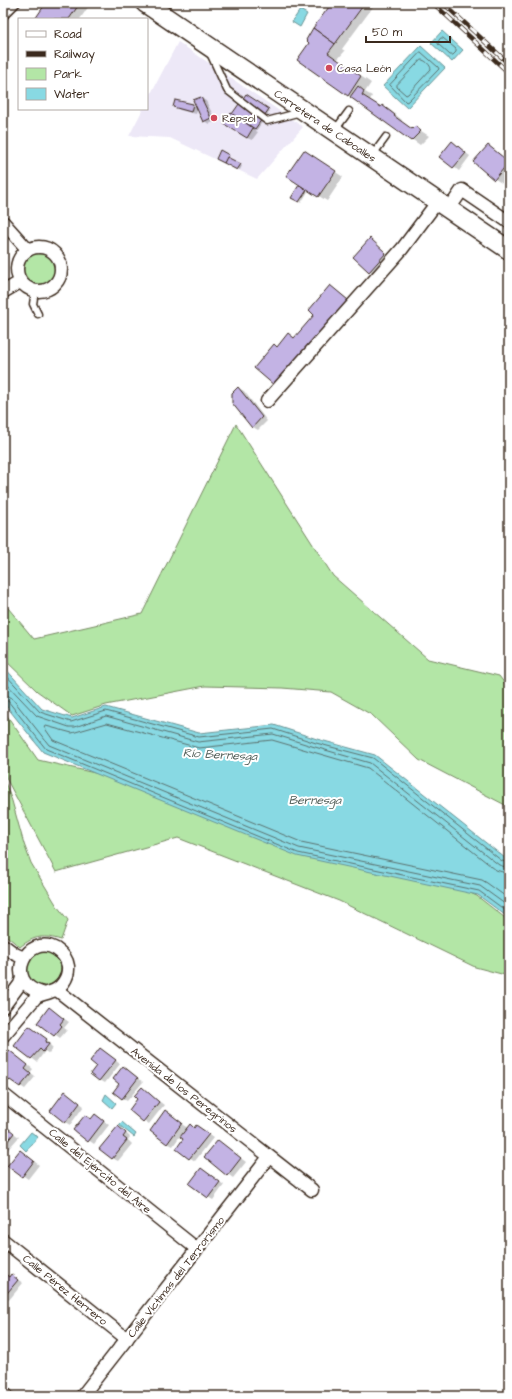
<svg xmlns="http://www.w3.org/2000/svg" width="512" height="1399" font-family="'Architects Daughter',sans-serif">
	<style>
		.built { fill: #ede8f7 }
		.green { fill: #b3e6a6; stroke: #778862 }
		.water { fill: #88d9e3; stroke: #699394 }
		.shadow { fill: #0003 }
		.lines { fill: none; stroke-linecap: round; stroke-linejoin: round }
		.shore { stroke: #5a706d; stroke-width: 1 }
		.building { fill: #c3b3e4; stroke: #3b2a1e }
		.service-casing { stroke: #3b2a1e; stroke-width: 9 }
		.minor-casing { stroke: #3b2a1e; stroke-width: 15 }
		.primary-casing { stroke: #3b2a1e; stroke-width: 21 }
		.service { stroke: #fff; stroke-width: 6 }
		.minor { stroke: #fff; stroke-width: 12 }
		.primary { stroke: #fff; stroke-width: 18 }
		.rail-casing { stroke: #3b2a1e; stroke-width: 4.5 }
		.rail { stroke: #fff; stroke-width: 3; stroke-dasharray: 9; stroke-linecap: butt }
		.poi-dot { fill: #d1495b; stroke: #fff; stroke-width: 1.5 }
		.labels { text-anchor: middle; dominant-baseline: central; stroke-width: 4; stroke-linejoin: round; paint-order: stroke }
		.poi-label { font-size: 11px; fill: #3b2a1e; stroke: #fff; text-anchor: start }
		.street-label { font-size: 11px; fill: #3b2a1e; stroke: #fff }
		.water-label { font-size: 12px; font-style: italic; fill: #525f59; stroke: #fff }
	</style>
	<rect width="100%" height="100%" fill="#fff"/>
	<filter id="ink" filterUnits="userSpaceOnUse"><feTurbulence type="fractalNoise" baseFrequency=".025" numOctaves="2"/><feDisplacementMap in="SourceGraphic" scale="8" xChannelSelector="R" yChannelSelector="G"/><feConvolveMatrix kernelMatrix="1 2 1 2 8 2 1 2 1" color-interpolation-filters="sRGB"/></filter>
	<g filter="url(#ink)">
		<!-- built -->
		<polygon class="built" points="178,42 303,127 257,179 170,138 129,136 143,109 147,109 147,101"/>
		<!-- green -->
		<g class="green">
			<circle cx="39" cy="269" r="17"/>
			<polygon points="236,424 333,576 428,659 499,676 509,689 509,807 419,760 372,715 331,692 282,688 205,686 106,705 72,716 37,691 3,658 3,602 34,639 142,614"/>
			<polygon points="3,710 38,760 313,823 477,896 509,921 509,976 475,967 339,901 178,838 56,872 7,780 3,763"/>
			<path d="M3,777L12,801L24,844L31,863L57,906L68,920L61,940C44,935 35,935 20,947L3,933Z"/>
			<circle cx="44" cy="969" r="17"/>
		</g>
		<!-- water -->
		<g class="water">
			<polygon points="300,10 307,14 300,27 292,22"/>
			<polygon points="442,31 463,50 452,62 431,43"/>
			<polygon points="421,46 445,68 407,108 383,86"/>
			<polygon points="3,666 42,709 72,718 106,707 199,733 274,725 317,739 375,755 505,858 509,859 509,918 478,895 297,856 43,752 3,702"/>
			<polygon points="106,1094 116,1103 112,1108 103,1100"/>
			<polygon points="122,1122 136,1134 134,1137 119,1125"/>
			<polygon points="31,1132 38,1137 26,1151 20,1145"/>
		</g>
		<!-- shadow -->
		<g class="shadow">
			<polygon points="47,3 91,3 80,19 36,19"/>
			<polygon points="333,3 369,3 373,7 342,49 345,51 337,60 371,83 365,92 372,96 370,100 381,108 383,106 390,110 402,120 401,122 413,130 415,127 429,136 420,145 348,95 311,43"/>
			<polygon points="246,95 270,111 256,131 258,132 252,140 247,138 233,116"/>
			<polygon points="201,98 206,101 216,121 209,124 204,121"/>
			<polygon points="193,105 198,108 196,114 180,110 174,107"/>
			<polygon points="457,146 470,156 459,171 441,157"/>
			<polygon points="488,146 509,161 509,186 504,182 503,184 495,179 474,162"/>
			<polygon points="221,151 230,157 229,159 242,166 240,170 217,158"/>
			<polygon points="312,156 343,177 327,201 309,190 301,203 293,197 300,186 308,192 309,190"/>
			<polygon points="370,240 375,243 391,257 375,274 370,271"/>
			<polygon points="330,287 340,293 357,307 286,391 276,385 288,334 295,338 315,315"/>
			<polygon points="238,388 244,391 267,421 258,430 253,427"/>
			<polygon points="49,1008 69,1022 64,1028 67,1030 60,1038 38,1022"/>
			<polygon points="34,1030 51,1043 50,1045 53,1048 49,1054 45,1051 37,1062 15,1046"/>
			<polygon points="9,1051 33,1069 30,1073 35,1077 25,1089 3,1075 3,1058"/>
			<polygon points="105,1052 120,1064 105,1083 100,1080 98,1066"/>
			<polygon points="128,1070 143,1082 127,1101 122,1098 120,1084"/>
			<polygon points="147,1092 164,1105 149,1124 130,1110"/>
			<polygon points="70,1096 84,1106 70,1125 65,1122"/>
			<polygon points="100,1118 109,1125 94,1144 74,1130 91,1120"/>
			<polygon points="178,1122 188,1128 190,1126 195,1128 197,1126 213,1138 195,1161 177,1149 185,1139 180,1136 173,1146 167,1143"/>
			<polygon points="8,1129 19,1137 3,1155 3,1131 5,1132"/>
			<polygon points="123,1130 130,1137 128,1140 132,1144 118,1161 112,1158"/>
			<polygon points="218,1141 246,1162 233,1178 205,1157"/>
			<polygon points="25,1154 39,1165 28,1179 9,1166"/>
			<polygon points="206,1172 224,1185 213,1200 208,1197"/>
			<polygon points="3,1273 10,1277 11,1275 23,1283 9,1300 3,1296"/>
		</g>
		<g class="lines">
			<!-- shore -->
			<g class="shore">
				<polygon points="441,38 443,38 456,49 456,52 453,55 450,55 438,44 438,42"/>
				<polygon points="421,52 438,67 439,69 408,101 406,102 390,85"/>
				<path d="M421,60C425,59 431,66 431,69L408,94L406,95L397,87V85Z"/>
				<polyline points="3,672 40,712 71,722 106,711 199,737 273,729 316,743 373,758 502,861 509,863"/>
				<polyline points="3,680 37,716 69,727 75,727 106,716 198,742 273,734 315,747 370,763 499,865 509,868"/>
				<polyline points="3,694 7,695 12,698 49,745 299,848 480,886 509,907"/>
				<polyline points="3,700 8,701 46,749 298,853 479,891 509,913"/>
				<polyline points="509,874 496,870 368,768 272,740 199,748 107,723 72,733 46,726 44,727 53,740 301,842 482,880 487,883 509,899"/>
			</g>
		</g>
		<!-- building -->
		<g class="building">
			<polygon points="46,3 80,3 69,19 35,19"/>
			<polygon points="332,3 365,3 335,44 313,28"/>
			<polygon points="313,28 335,44 328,53 361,76 348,96 297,60 309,43 306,40"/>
			<polygon points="358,86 364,91 362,95 381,107 382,105 395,115 394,116 412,129 415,126 421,131 411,141 350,97"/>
			<polygon points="246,94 269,109 255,129 232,114"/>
			<polygon points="201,97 211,118 203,122 193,100"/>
			<polygon points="175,100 193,104 191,112 173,107"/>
			<polygon points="231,113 253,128 247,138 224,124"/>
			<polygon points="452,141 466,153 453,168 439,157"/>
			<polygon points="488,145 509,162 494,180 473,162"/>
			<polygon points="220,150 229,155 224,163 216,159"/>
			<polygon points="304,150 336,171 318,197 286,176"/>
			<polygon points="227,157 241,164 237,170 224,163"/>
			<polygon points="509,177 509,188 504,183"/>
			<polygon points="299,185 307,190 299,202 291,198"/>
			<polygon points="370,238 386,253 369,272 353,257"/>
			<polygon points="330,285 348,300 275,386 254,368 274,344 277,347 288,333 294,338 314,315 309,310"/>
			<polygon points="238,387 262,417 252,428 232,403 232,393"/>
			<polygon points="49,1007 64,1019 60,1024 62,1026 54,1036 37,1023"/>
			<polygon points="29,1026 47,1039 45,1042 49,1044 43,1052 40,1049 31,1059 14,1046"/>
			<polygon points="100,1048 116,1060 99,1081 90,1074 96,1066 90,1061"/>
			<polygon points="9,1050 28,1065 25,1069 31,1074 20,1087 10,1080 9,1081 3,1076 3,1057"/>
			<polygon points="123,1066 138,1078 122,1099 113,1092 119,1084 113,1079"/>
			<polygon points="142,1087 159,1102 143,1122 129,1110 137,1099 134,1096"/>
			<polygon points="65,1091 80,1103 65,1123 50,1111"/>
			<polygon points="165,1110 182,1123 167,1144 150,1131"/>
			<polygon points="95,1114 104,1121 88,1142 73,1130 85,1115 91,1119"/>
			<polygon points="190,1124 194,1128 196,1125 209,1134 189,1159 176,1149 183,1139 180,1137"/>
			<polygon points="118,1126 126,1133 123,1137 127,1140 112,1159 99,1149"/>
			<polygon points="8,1128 14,1133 3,1147 3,1131 4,1132"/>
			<polygon points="218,1140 241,1158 227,1176 204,1157"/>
			<polygon points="20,1150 34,1161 22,1177 7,1166"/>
			<polygon points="201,1168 220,1182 208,1198 189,1184"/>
			<polygon points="3,1272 9,1277 11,1274 18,1280 3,1298"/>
		</g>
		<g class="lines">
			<defs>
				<g id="service">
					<polyline points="3,17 17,3"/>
					<polyline points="210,53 227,90 267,121 301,112"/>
					<polyline points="335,130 349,111"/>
					<polyline points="372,156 386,137"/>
					<polyline points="35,291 33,304 38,314"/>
				</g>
				<g id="minor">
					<polyline points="449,209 462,190 509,222"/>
					<polyline points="3,222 28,250"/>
					<circle cx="39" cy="269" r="22"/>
					<polyline points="3,292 20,282"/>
					<polyline points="267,401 402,249 438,201"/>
					<polyline points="3,945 15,954 24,958"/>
					<polyline points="57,990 312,1190"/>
					<polyline points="3,1007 20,984 22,978"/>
					<path d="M3,1036L36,997C41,994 45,994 50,992C61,989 69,978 68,966C67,959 62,953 56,949C28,932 1,982 42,993"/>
					<polyline points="3,1094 197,1249"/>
					<polyline points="3,1240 127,1339"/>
					<polyline points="3,1392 7,1396"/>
					<polyline points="82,1396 269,1157"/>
				</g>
				<polyline id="primary" points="145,3 509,250"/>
			</defs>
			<!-- service casing -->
			<use href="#service" class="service-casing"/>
			<!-- minor casing -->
			<use href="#minor" class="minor-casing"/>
			<!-- primary casing -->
			<use href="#primary" class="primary-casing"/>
			<!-- service -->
			<use href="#service" class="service"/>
			<!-- minor -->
			<use href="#minor" class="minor"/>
			<!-- primary -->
			<use href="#primary" class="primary"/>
			<defs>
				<g id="rail">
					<polyline points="433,3 509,73"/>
					<polyline points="443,3 509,64"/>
				</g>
			</defs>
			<!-- rail casing -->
			<use href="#rail" class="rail-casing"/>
			<!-- rail -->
			<use href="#rail" class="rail"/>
		</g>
	</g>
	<!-- markers -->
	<g class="poi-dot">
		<circle cx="329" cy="68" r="4"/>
		<circle cx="214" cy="118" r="4"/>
	</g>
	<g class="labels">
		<!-- poi labels -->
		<g class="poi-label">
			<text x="337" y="68">Casa León</text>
			<text x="222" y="118">Repsol</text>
		</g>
		<!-- street labels -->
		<g class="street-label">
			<text transform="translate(325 126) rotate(34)">Carretera de Caboalles</text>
			<text transform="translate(184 1090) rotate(38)">Avenida de los Peregrinos</text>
			<text transform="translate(100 1171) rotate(39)">Calle del Ejército del Aire</text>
			<text transform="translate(176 1277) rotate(-52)">Calle Víctimas del Terrorismo</text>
			<text transform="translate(65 1290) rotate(39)">Calle Pérez Herrero</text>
		</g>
		<!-- water labels -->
		<g class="water-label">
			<text transform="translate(220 755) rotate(3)">Río Bernesga</text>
			<text x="315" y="800">Bernesga</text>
		</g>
	</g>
	<!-- margin -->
	<rect width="512" height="1399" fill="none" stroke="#fff" stroke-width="16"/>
	<rect x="8" y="8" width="496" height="1383" fill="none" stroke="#3b2a1e" stroke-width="1.5" filter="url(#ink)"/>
	<!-- legend -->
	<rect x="18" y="18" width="130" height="92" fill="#ffffff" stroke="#b1aaa5"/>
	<rect x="26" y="31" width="20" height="6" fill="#ffffff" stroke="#b1aaa5"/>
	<text x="54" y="38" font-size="12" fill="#3b2a1e">Road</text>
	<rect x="26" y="51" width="20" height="6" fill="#3b2a1e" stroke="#b1aaa5"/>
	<text x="54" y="58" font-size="12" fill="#3b2a1e">Railway</text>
	<rect x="26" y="68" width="20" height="12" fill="#b3e6a6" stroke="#b1aaa5"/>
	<text x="54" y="78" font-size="12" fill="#3b2a1e">Park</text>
	<rect x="26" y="88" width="20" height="12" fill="#88d9e3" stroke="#b1aaa5"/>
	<text x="54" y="98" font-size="12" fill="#3b2a1e">Water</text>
	<!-- scale -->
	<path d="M366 36v6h84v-6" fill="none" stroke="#3b2a1e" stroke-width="2"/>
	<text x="372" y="36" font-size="12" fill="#3b2a1e" stroke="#ffffff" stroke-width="3" paint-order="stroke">50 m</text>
</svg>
